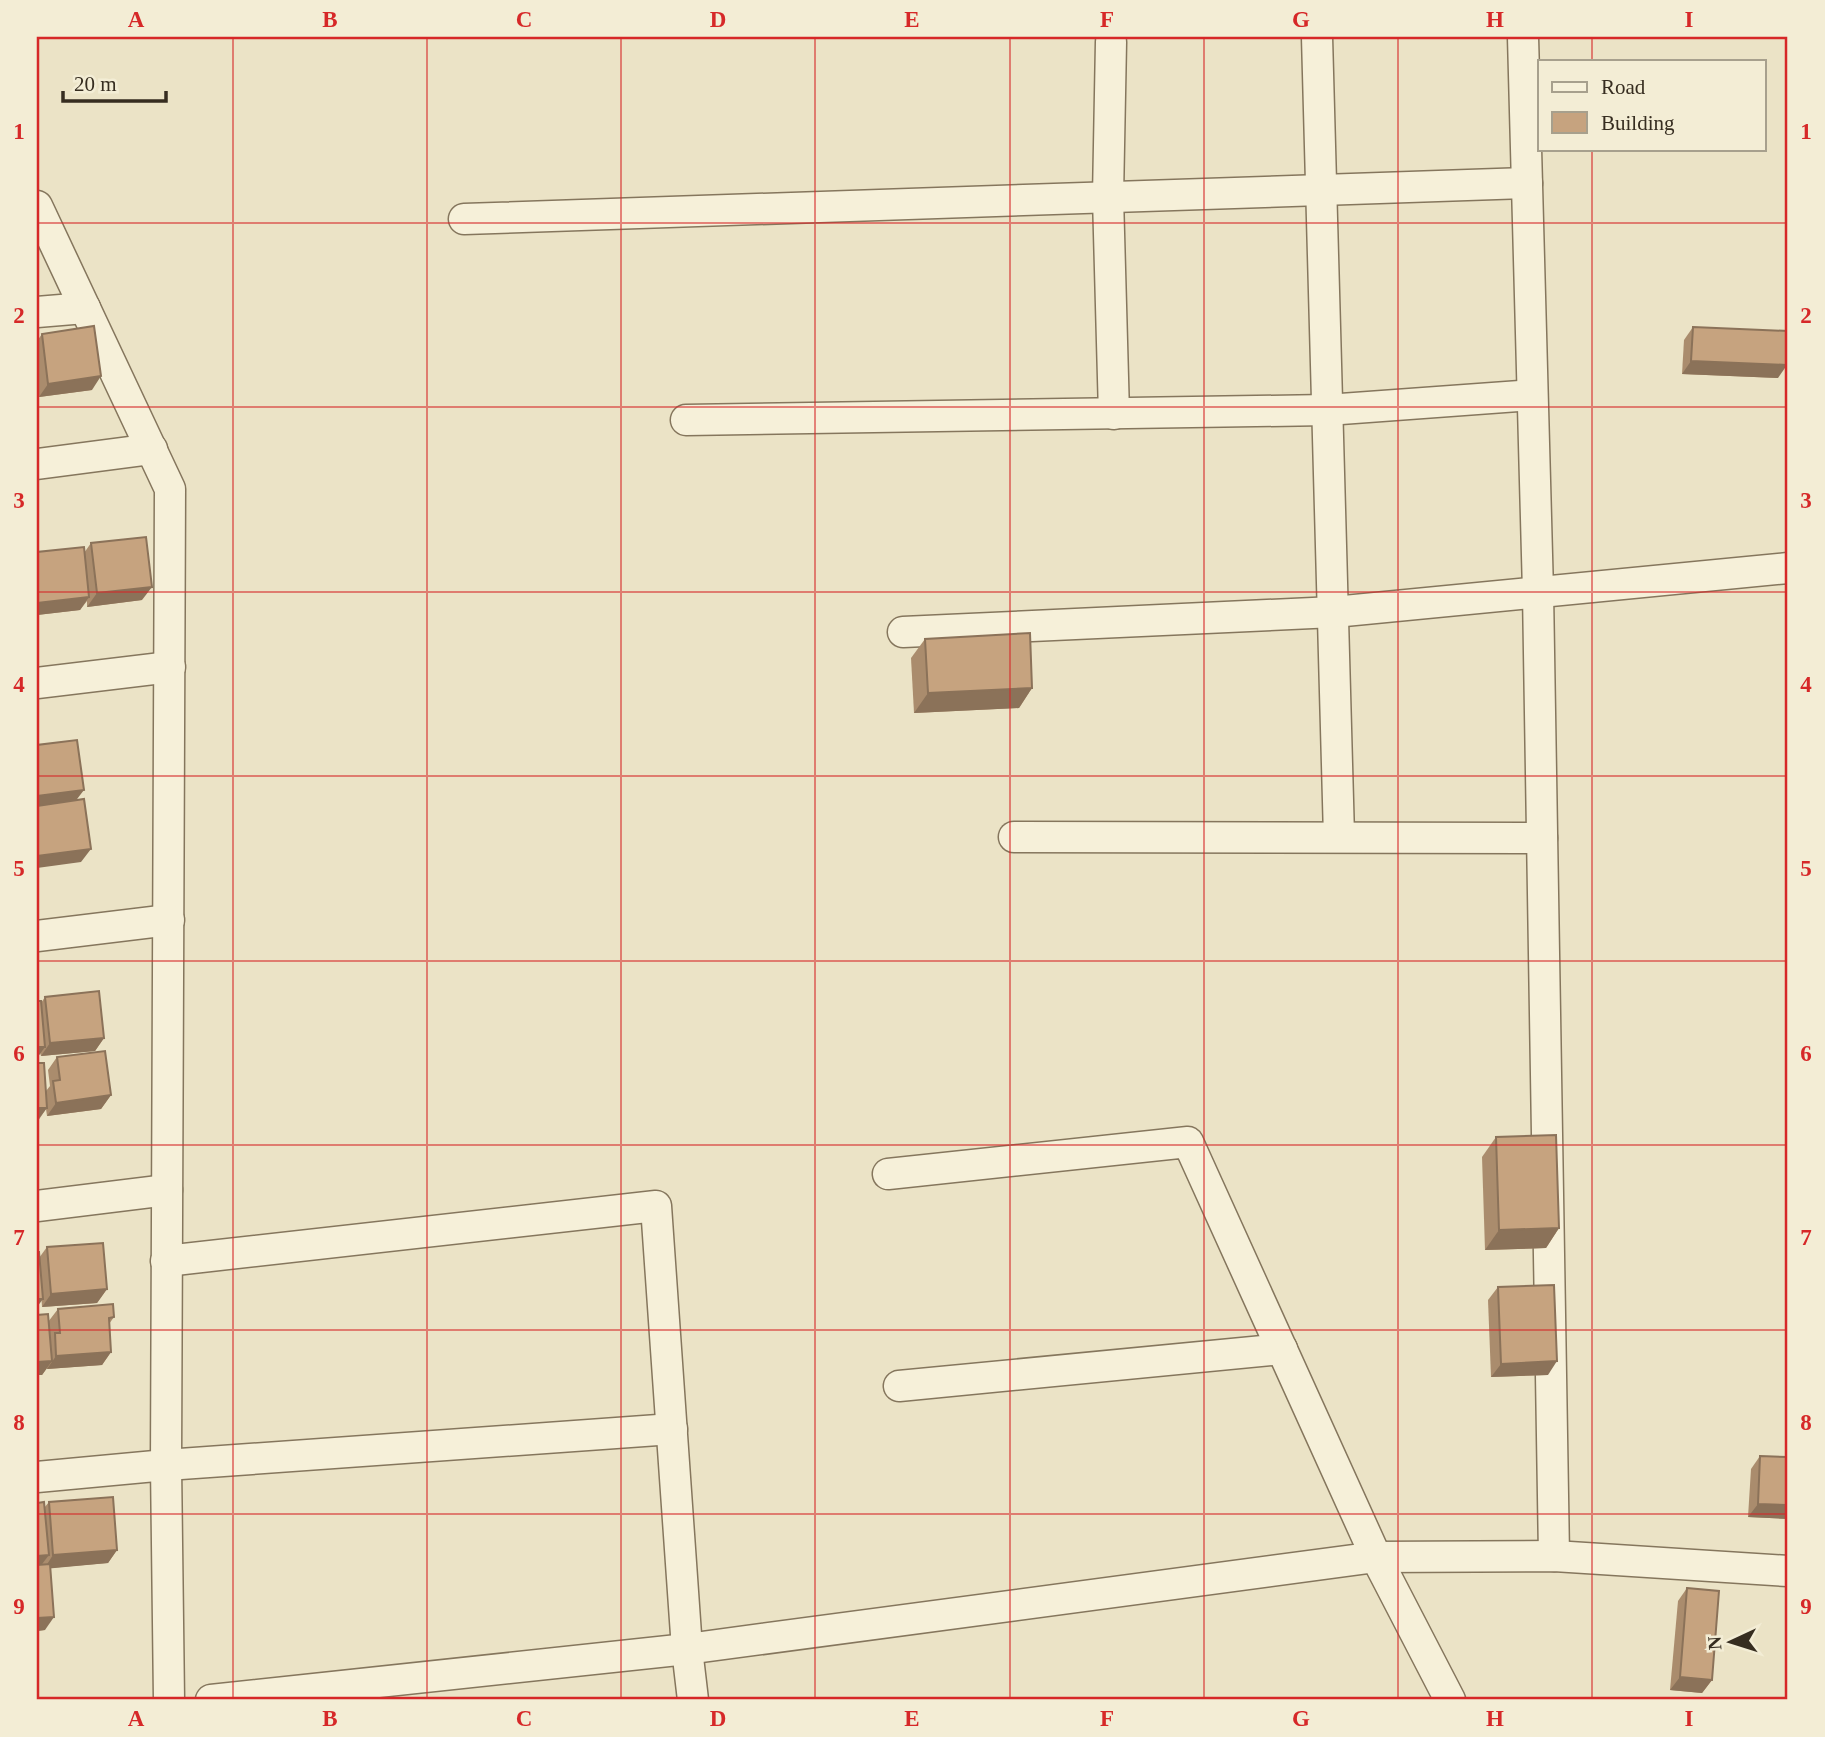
<svg xmlns="http://www.w3.org/2000/svg" width="1825" height="1737" font-family="Georgia,serif">
	<style>
		.lines { fill: none; stroke-linecap: round; stroke-linejoin: round }
		.street-casing { stroke: #85765d; stroke-width: 33 }
		.street { stroke: #f6f0d9; stroke-width: 30 }
		.wall { fill: #aa8c6d }
		.shaded-wall { fill: #8b7259 }
		.building { fill: #c6a37f; stroke: #8b7259; stroke-width: 2 }
		.grid { fill: none; stroke: #d62828; stroke-width: 2; stroke-opacity: 0.55 }
		.neatline { fill: none; stroke: #d62828; stroke-width: 2.5 }
		.grid-label { font-size: 23px; text-anchor: middle; font-weight: bold; fill: #d62828 }
	</style>
	<rect width="100%" height="100%" fill="#ebe3c6"/>
	<g class="lines">
		<defs>
			<g id="street">
				<polyline points="1317,37 1339,837"/>
				<polyline points="1523,37 1538,592 1554,1556"/>
				<polyline points="1111,42 1108,197 1114,414"/>
				<polyline points="37,206 170,489 166,1465 169,1700"/>
				<polyline points="464,219 1527,183"/>
				<polyline points="37,312 85,308"/>
				<polyline points="686,420 1327,410 1532,395"/>
				<polyline points="37,464 152,449"/>
				<polyline points="903,632 1334,612 1788,568"/>
				<polyline points="37,683 170,667"/>
				<polyline points="1014,837 1542,838"/>
				<polyline points="37,936 169,920"/>
				<polyline points="888,1174 1188,1142 1376,1557 1450,1700"/>
				<polyline points="37,1206 167,1190"/>
				<polyline points="166,1261 656,1206 687,1649 693,1700"/>
				<polyline points="899,1386 1282,1349"/>
				<polyline points="37,1477 166,1465 672,1429"/>
				<polyline points="211,1700 687,1649 1376,1557 1554,1556 1788,1571"/>
			</g>
		</defs>
		<!-- street casing -->
		<use href="#street" class="street-casing"/>
		<!-- street -->
		<use href="#street" class="street"/>
	</g>
	<!-- wall -->
	<g class="wall">
		<polygon points="1693,327 1778,378 1682,374 1684,340"/>
		<polygon points="42,334 92,390 39,397 37,379 37,341"/>
		<polygon points="91,543 142,600 87,607 87,601 80,610 37,615 37,552 84,553"/>
		<polygon points="925,639 1032,688 1019,708 914,713 911,658"/>
		<polygon points="45,997 104,1038 95,1051 41,1056 40,1053 37,1058 41,1003"/>
		<polygon points="57,1057 111,1095 101,1109 47,1116 46,1109 38,1121 46,1091 50,1086 48,1070"/>
		<polygon points="1496,1137 1559,1228 1546,1248 1485,1250 1482,1157"/>
		<polygon points="47,1247 107,1289 97,1303 42,1307 39,1258"/>
		<polygon points="1498,1287 1548,1375 1491,1377 1488,1300"/>
		<polygon points="58,1309 114,1317 109,1324 111,1352 102,1365 47,1369 47,1368 42,1375 37,1375 37,1315 48,1322"/>
		<polygon points="1760,1456 1788,1457 1788,1519 1748,1517 1751,1469"/>
		<polygon points="49,1502 117,1550 108,1563 50,1568 45,1630 37,1631 37,1503 44,1508"/>
		<polygon points="1687,1588 1712,1680 1702,1693 1670,1690 1678,1601"/>
	</g>
	<!-- shaded-wall -->
	<g class="shaded-wall">
		<polygon points="1691,361 1787,365 1778,378 1682,374"/>
		<polygon points="101,376 92,390 39,397 48,384"/>
		<polygon points="152,587 142,600 87,607 97,593"/>
		<polygon points="89,597 80,610 37,615 37,603"/>
		<polygon points="1032,688 1019,708 914,713 928,693"/>
		<polygon points="84,790 74,803 37,808 37,796"/>
		<polygon points="91,849 81,862 37,868 37,856"/>
		<polygon points="104,1038 95,1051 41,1056 50,1043"/>
		<polygon points="37,1047 45,1047 37,1058"/>
		<polygon points="111,1095 101,1109 47,1116 56,1103"/>
		<polygon points="37,1108 47,1108 37,1121"/>
		<polygon points="1559,1228 1546,1248 1485,1250 1499,1230"/>
		<polygon points="107,1289 97,1303 42,1307 51,1294"/>
		<polygon points="37,1299 43,1299 37,1307"/>
		<polygon points="111,1352 102,1365 47,1369 56,1356"/>
		<polygon points="52,1361 42,1375 37,1375 37,1362"/>
		<polygon points="1557,1361 1548,1375 1491,1377 1501,1364"/>
		<polygon points="1758,1504 1788,1505 1788,1519 1748,1517"/>
		<polygon points="117,1550 108,1563 44,1569 53,1555"/>
		<polygon points="49,1555 39,1568 37,1569 37,1556"/>
		<polygon points="54,1617 45,1630 37,1631 37,1618"/>
		<polygon points="1680,1677 1712,1680 1702,1693 1670,1690"/>
	</g>
	<!-- building -->
	<g class="building">
		<polygon points="94,326 101,376 48,384 42,334"/>
		<polygon points="1693,327 1788,331 1787,365 1691,361"/>
		<polygon points="146,537 152,587 97,593 91,543"/>
		<polygon points="84,547 89,597 37,603 37,552"/>
		<polygon points="1030,633 1032,688 928,693 925,639"/>
		<polygon points="77,740 84,790 37,796 37,745"/>
		<polygon points="84,799 91,849 37,856 37,806"/>
		<polygon points="99,991 104,1038 50,1043 45,997"/>
		<polygon points="37,1001 41,1001 45,1047 37,1047"/>
		<polygon points="105,1051 111,1095 56,1103 53,1081 60,1080 57,1057"/>
		<polygon points="37,1063 44,1063 47,1108 37,1108"/>
		<polygon points="1556,1135 1559,1228 1499,1230 1496,1137"/>
		<polygon points="103,1243 107,1289 51,1294 47,1247"/>
		<polygon points="37,1252 39,1252 43,1299 37,1299"/>
		<polygon points="1554,1285 1557,1361 1501,1364 1498,1287"/>
		<polygon points="113,1304 114,1317 109,1318 111,1352 56,1356 55,1333 60,1333 58,1309"/>
		<polygon points="48,1314 52,1361 37,1362 37,1315"/>
		<polygon points="1760,1456 1788,1457 1788,1505 1758,1504"/>
		<polygon points="113,1497 117,1550 53,1555 49,1502"/>
		<polygon points="44,1502 49,1555 37,1556 37,1503"/>
		<polygon points="50,1564 54,1617 37,1618 37,1565"/>
		<polygon points="1687,1588 1719,1591 1712,1680 1680,1677"/>
	</g>
	<!-- grid -->
	<path class="grid" d="M233,37V1700M427,37V1700M621,37V1700M815,37V1700M1010,37V1700M1204,37V1700M1398,37V1700M1592,37V61M1592,149V1700M37,223H1788M37,407H1788M37,592H1788M37,776H1788M37,961H1788M37,1145H1788M37,1330H1788M37,1514H1788"/>
	<!-- border -->
	<rect width="1825" height="1737" fill="none" stroke="#f3edd5" stroke-width="77"/>
	<!-- legend -->
	<rect x="1538" y="60" width="228" height="91" fill="#f3edd5" stroke="#a7a08d" stroke-width="2"/>
	<rect x="1552" y="82" width="35" height="10" fill="#f6f0d9" stroke="#a7a08d" stroke-width="2"/>
	<text x="1601" y="94" font-size="21" fill="#362d20">Road</text>
	<rect x="1552" y="112" width="35" height="21" fill="#c6a37f" stroke="#a7a08d" stroke-width="2"/>
	<text x="1601" y="130" font-size="21" fill="#362d20">Building</text>
	<!-- north arrow -->
	<g transform="translate(1731 1642) rotate(266)" stroke="#f3edd5" stroke-width="5" paint-order="stroke">
	<path d="M0-5L12 26L0 18L-12 26Z" fill="#362d20"/>
	<text y="-10" font-size="19" font-weight="bold" text-anchor="middle" fill="#362d20">N</text>
	</g>
	<!-- scale -->
	<path d="M63 91v10h103v-10" fill="none" stroke="#362d20" stroke-width="3.5"/>
	<text x="74" y="91" font-size="21" fill="#362d20" stroke="#f3edd5" stroke-width="5" paint-order="stroke">20 m</text>
	<rect x="38" y="38" width="1748" height="1660" class="neatline"/>
	<g class="grid-label">
		<text x="136" y="27">A</text>
		<text x="330" y="27">B</text>
		<text x="524" y="27">C</text>
		<text x="718" y="27">D</text>
		<text x="912" y="27">E</text>
		<text x="1107" y="27">F</text>
		<text x="1301" y="27">G</text>
		<text x="1495" y="27">H</text>
		<text x="1689" y="27">I</text>
		<text x="19" y="139">1</text>
		<text x="1806" y="139">1</text>
		<text x="19" y="323">2</text>
		<text x="1806" y="323">2</text>
		<text x="19" y="508">3</text>
		<text x="1806" y="508">3</text>
		<text x="19" y="692">4</text>
		<text x="1806" y="692">4</text>
		<text x="19" y="876">5</text>
		<text x="1806" y="876">5</text>
		<text x="19" y="1061">6</text>
		<text x="1806" y="1061">6</text>
		<text x="19" y="1245">7</text>
		<text x="1806" y="1245">7</text>
		<text x="19" y="1430">8</text>
		<text x="1806" y="1430">8</text>
		<text x="19" y="1614">9</text>
		<text x="1806" y="1614">9</text>
		<text x="136" y="1726">A</text>
		<text x="330" y="1726">B</text>
		<text x="524" y="1726">C</text>
		<text x="718" y="1726">D</text>
		<text x="912" y="1726">E</text>
		<text x="1107" y="1726">F</text>
		<text x="1301" y="1726">G</text>
		<text x="1495" y="1726">H</text>
		<text x="1689" y="1726">I</text>
	</g>
</svg>
